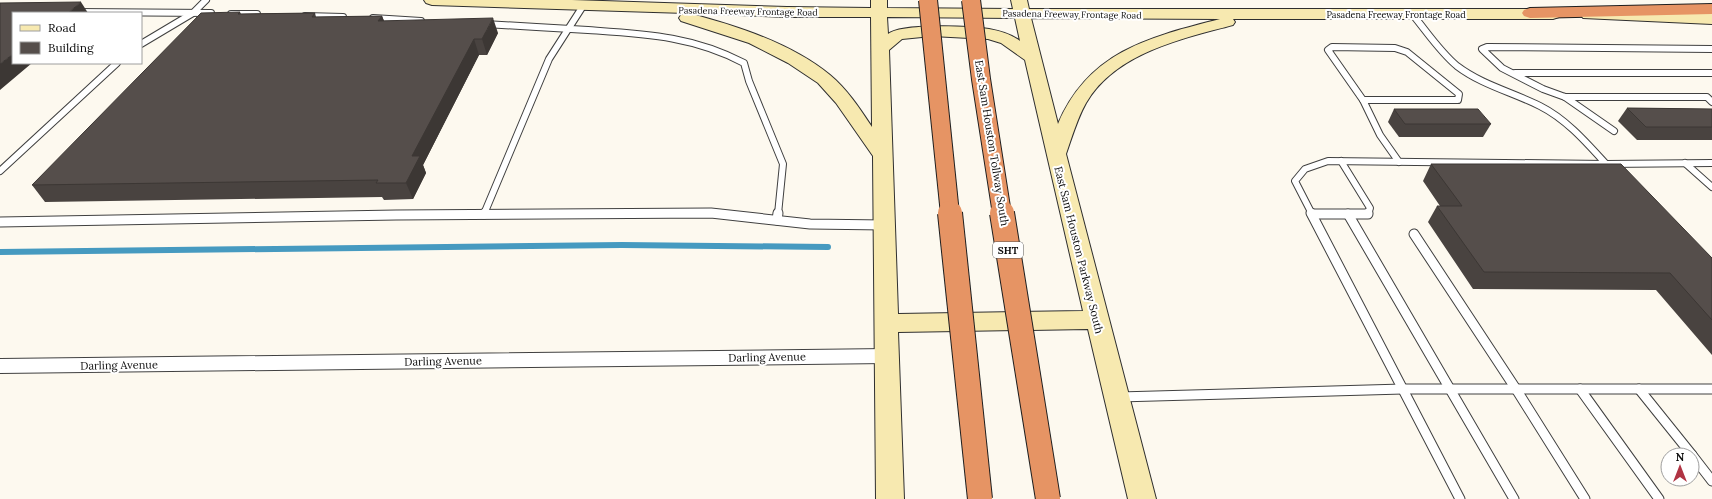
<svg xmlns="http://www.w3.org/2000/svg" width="1712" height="499" font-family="Lora,serif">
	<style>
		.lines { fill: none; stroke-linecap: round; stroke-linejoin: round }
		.stream { stroke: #469ac0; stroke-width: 6 }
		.service-far1-casing { stroke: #404040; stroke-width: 8 }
		.service-casing { stroke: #404040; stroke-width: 11 }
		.minor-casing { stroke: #404040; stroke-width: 2 }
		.secondary-casing { stroke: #2f2f2f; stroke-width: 2 }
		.motorway-casing { stroke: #1e1e1e; stroke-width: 2 }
		.service-far1 { stroke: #fff; stroke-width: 6 }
		.service { stroke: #fff; stroke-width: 9 }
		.minor { fill: #fff; fill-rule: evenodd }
		.secondary { fill: #f7e9b0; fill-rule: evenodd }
		.motorway { fill: #e69464; fill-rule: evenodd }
		.motorway-bridge-far1-casing { stroke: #1e1e1e; stroke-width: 20; stroke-linecap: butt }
		.motorway-bridge-casing { stroke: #1e1e1e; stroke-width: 26; stroke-linecap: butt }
		.motorway-bridge-far1 { stroke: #e69464; stroke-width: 18 }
		.motorway-bridge { stroke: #e69464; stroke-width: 24 }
		.wall { fill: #494340 }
		.shaded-wall { fill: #3c3734 }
		.building { fill: #554e4b; stroke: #3c3734 }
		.labels { text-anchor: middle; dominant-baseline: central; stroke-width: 4; stroke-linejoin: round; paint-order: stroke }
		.far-street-label { font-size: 9px; fill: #0d0d0d; stroke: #fff }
		.shield { fill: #fff; stroke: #565656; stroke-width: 1 }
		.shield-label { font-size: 10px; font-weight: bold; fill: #0d0d0d }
		.street-label { font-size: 11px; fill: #0d0d0d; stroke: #fff }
	</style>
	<rect width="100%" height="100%" fill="#fdf9ef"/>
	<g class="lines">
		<!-- stream -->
		<polyline class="stream" points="0,252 622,245 828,247"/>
		<defs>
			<g id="service-far1">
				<polyline points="77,12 211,13"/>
				<polyline points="231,14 257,14"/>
				<path d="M1413,15C1427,32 1440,52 1457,66C1482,85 1512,92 1540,106C1566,119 1586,142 1606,164L1712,163"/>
				<polyline points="305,16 343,17"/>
				<polyline points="373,18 421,21"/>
				<path d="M485,24C519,26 554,28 588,30C645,34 693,36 744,63L749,81L783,164L778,214"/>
				<polyline points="141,44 193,13 206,0"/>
				<polygon points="1332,47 1395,48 1407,52 1459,94 1458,100 1363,100 1328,50"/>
				<polyline points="1712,49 1487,47 1482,49 1502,68 1543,89 1565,97 1707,97 1712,102"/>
				<polyline points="1515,73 1712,73"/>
				<polyline points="1565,97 1614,131"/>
				<polyline points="1363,100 1380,135 1399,162"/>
				<polyline points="1341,161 1370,208 1368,214"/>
				<polyline points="1685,163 1712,187"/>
				<polyline points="0,171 117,63"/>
				<polyline points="484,214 549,59 583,6"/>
				<polyline points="627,214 716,214"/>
				<polyline points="1312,214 1295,181 1305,169 1328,161 1606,164 1615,172"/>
			</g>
			<g id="service">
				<polyline points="1311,213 1460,499"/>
				<polyline points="484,214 485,213"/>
				<polyline points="1312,214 1368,214 1368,213"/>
				<polyline points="1348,214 1514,499"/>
				<polyline points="777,220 778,213"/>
				<polyline points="0,222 396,215 711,213 810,224 884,225"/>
				<polyline points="1414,234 1516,389 1585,499"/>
				<polyline points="1580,389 1659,499"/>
				<polyline points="1639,389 1692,455"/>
				<polyline points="1119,397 1403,389 1712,389"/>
				<polyline points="1692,455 1712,481"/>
			</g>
			<polygon id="minor" points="887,349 893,351 896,356 893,361 887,363 0,373 0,359"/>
			<g id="secondary">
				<path d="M424,0H572L787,7L871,8V0H887V8L1013,9L1011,0H1027L1029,9H1553L1559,11L1561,14L1559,17L1553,19H1233L1235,22L1233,25C1181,39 1115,53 1086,103C1077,119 1072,137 1066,154L1156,499H1128L1088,329L898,332L904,499H876L873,156L836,103L818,83L788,63L749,43L681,21L679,18L681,15L686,13L432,5L426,3ZM688,13L787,17H871L872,127C860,109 847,89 830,75C791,43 737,26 688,13ZM887,17L1015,18L1020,41C1011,34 1000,31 989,29C970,26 902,23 888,34ZM1031,18L1220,19C1150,37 1089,51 1058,124ZM932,36L988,39L1001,43L1025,60L1083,311L898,314L889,50L902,39Z"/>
				<polygon points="1589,10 1712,14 1712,24 1583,18 1581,15 1583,12"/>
			</g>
			<polygon id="motorway" points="1712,4 1712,14 1530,18 1524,16 1522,13 1524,10 1530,8"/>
		</defs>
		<!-- service-far1 casing -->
		<use href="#service-far1" class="service-far1-casing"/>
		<!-- service casing -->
		<use href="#service" class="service-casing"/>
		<!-- minor casing -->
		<use href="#minor" class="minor-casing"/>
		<!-- secondary casing -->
		<use href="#secondary" class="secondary-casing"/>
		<!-- motorway casing -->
		<use href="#motorway" class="motorway-casing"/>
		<!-- service-far1 -->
		<use href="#service-far1" class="service-far1"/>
		<!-- service -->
		<use href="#service" class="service"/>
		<!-- minor -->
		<use href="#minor" class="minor"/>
		<!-- secondary -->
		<use href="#secondary" class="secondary"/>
		<!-- motorway -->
		<use href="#motorway" class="motorway"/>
		<defs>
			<g id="motorway-bridge-far1">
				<polyline points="928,0 950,214"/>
				<polyline points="971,0 981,79 1002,214"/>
			</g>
			<g id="motorway-bridge">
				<polyline points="950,213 980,499"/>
				<polyline points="1002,213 1048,499"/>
			</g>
		</defs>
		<!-- motorway-bridge-far1 casing -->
		<use href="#motorway-bridge-far1" class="motorway-bridge-far1-casing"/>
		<!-- motorway-bridge casing -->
		<use href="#motorway-bridge" class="motorway-bridge-casing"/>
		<!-- motorway-bridge-far1 -->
		<use href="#motorway-bridge-far1" class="motorway-bridge-far1"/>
		<!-- motorway-bridge -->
		<use href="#motorway-bridge" class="motorway-bridge"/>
	</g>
	<!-- wall -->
	<g class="wall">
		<polygon points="240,12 241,14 315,13 316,17 382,16 384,21 498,33 487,55 479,55 423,165 426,173 413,199 384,200 382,197 45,202 32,185"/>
		<polygon points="1627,108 1712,109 1712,140 1637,140 1618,121"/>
		<polygon points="1394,109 1491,124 1483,137 1399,137 1388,122"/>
		<polygon points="1431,164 1712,258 1712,355 1656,290 1473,289 1428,222 1437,206 1440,206 1423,181"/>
	</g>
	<!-- shaded-wall -->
	<g class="shaded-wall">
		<polygon points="81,2 88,13 68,13"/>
		<polygon points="382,16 388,31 378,21"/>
		<polygon points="493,18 498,33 487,55 482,39"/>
		<polygon points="474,39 479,55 423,165 426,173 413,199 406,183 412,156"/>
		<polygon points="13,54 13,63 32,63 0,90 0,64"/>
	</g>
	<!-- building -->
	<g class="building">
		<polygon points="81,2 68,13 13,13 13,54 0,64 0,3"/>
		<polygon points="240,12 238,14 315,13 312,17 382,16 378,21 493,18 482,39 474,39 412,156 420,156 406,183 376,183 378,180 32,185 201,13"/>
		<polygon points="1627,108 1712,109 1712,127 1646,127"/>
		<polygon points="1394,109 1478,109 1491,124 1405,124"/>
		<polygon points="1431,164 1621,164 1712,258 1712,320 1670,273 1484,272 1437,206 1462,206"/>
	</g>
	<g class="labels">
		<!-- far-street labels -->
		<g class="far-street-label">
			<text transform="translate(748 11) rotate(1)">Pasadena Freeway Frontage Road</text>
			<text transform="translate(1072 14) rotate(1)">Pasadena Freeway Frontage Road</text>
			<text x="1396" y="14">Pasadena Freeway Frontage Road</text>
		</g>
		<!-- shield labels -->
		<rect class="shield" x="993" y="242" width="30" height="16" rx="3"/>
		<g class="shield-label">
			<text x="1008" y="250">SHT</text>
		</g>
		<!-- street labels -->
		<g class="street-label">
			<text transform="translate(992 143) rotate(81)">East Sam Houston Tollway South</text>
			<text transform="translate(1079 250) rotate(76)">East Sam Houston Parkway South</text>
			<text transform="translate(767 357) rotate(-1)">Darling Avenue</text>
			<text transform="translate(443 361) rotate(-1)">Darling Avenue</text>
			<text transform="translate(119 365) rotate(-1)">Darling Avenue</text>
		</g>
	</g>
	<!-- legend -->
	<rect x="12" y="12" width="130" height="52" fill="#ffffff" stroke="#9e9e9e"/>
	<rect x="20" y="25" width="20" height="6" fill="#f7e9b0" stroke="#9e9e9e"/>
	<text x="48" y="32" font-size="12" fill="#0d0d0d">Road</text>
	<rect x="20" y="42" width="20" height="12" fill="#554e4b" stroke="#9e9e9e"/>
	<text x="48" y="52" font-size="12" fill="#0d0d0d">Building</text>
	<!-- north arrow -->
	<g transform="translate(1680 467)"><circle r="19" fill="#ffffff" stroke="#9e9e9e"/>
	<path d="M0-3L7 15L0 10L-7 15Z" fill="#b03343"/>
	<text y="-6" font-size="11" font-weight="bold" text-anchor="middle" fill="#0d0d0d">N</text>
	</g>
</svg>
